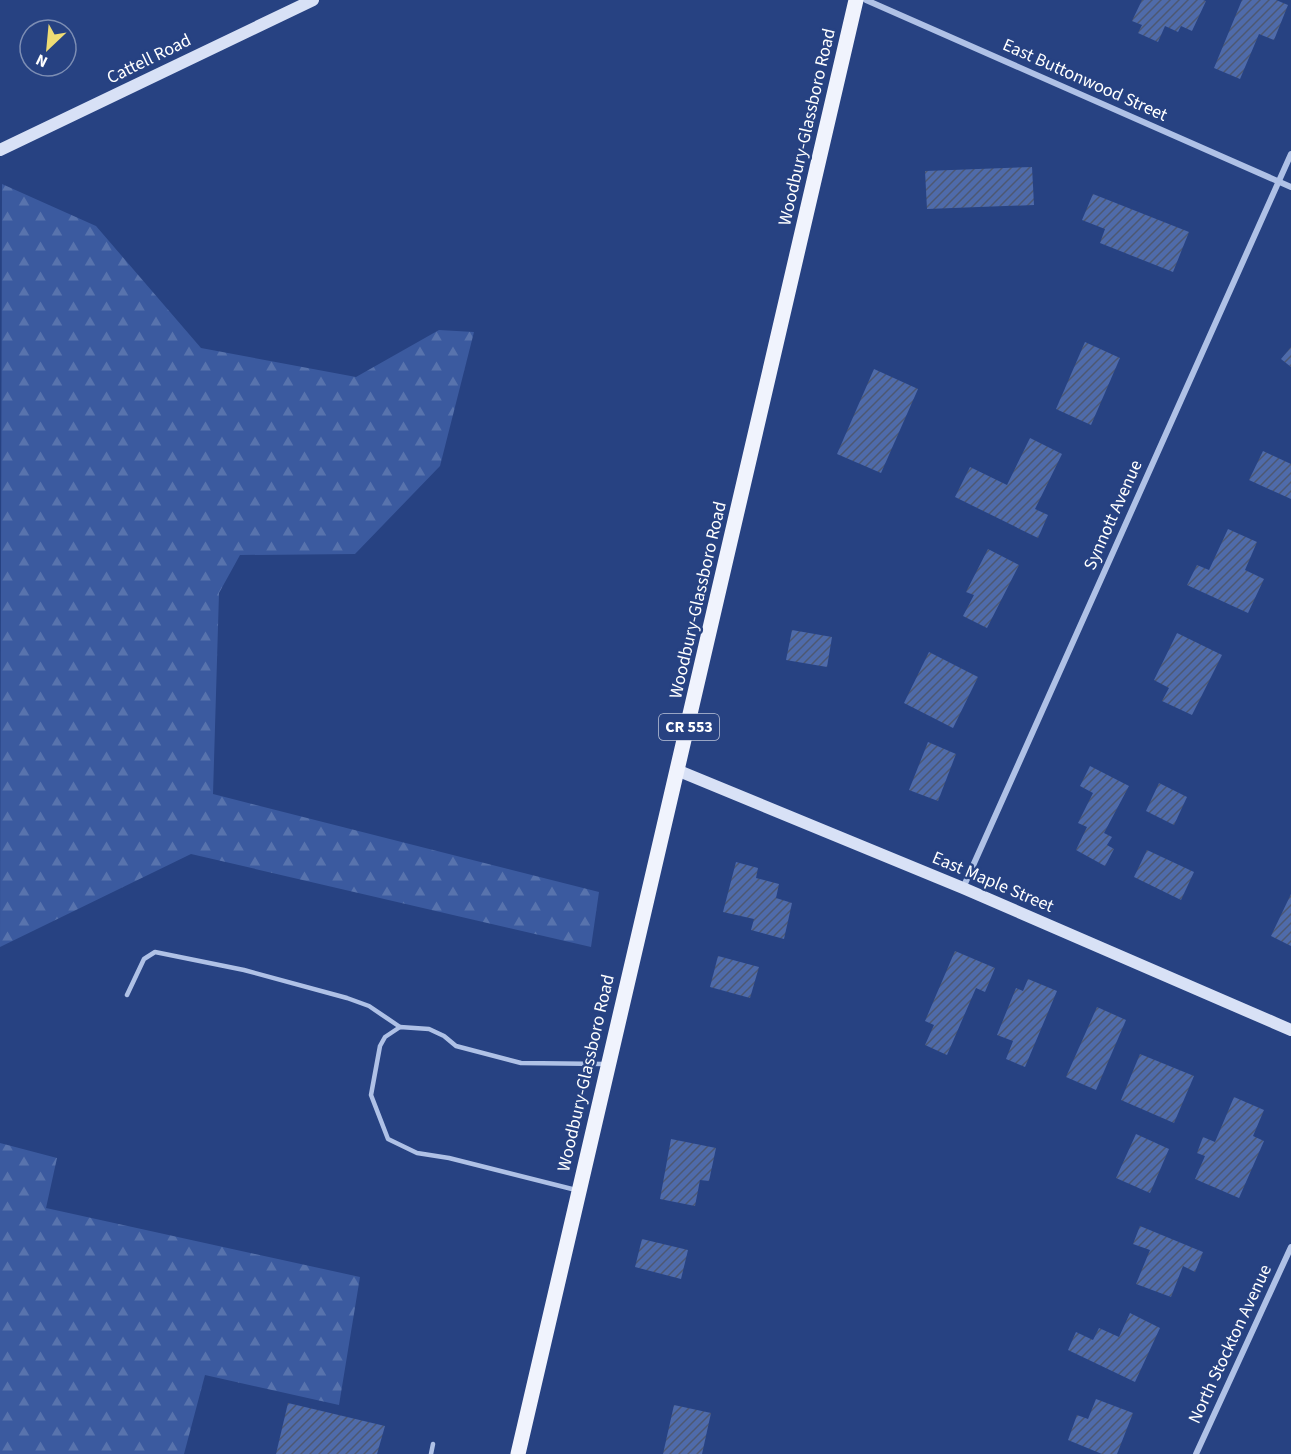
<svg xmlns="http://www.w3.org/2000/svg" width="1291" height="1454" font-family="'Source Sans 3',sans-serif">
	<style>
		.forest { fill: url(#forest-firs) }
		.building { fill: url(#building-hatch) }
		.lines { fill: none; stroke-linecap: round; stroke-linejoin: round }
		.lane { stroke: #afc1e6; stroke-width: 4.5 }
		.street { stroke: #afc1e6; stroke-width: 6 }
		.secondary { stroke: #d8e1f6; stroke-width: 12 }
		.primary { stroke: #f0f3fd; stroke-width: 15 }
		.labels { text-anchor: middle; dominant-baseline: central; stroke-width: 5; stroke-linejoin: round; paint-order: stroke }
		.shield { fill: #274282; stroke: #bec6da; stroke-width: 1.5 }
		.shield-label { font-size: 16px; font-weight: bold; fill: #fff }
		.street-label { font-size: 18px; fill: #fff; stroke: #274282 }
	</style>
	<defs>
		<pattern id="forest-firs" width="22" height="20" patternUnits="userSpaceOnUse" patternTransform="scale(1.5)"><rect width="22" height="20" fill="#3b5a9f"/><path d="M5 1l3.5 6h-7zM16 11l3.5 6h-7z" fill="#5873ad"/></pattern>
		<pattern id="building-hatch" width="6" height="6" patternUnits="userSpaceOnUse" patternTransform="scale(1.5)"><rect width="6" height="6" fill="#4f6baa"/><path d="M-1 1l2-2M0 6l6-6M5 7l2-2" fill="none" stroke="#4d5872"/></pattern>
	</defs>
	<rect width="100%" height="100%" fill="#274282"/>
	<!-- forest -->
	<g class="forest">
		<polygon points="2,184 96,226 201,348 356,377 439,330 474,332 440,466 355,554 240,555 219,593 213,794 599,892 591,947 191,854 0,947"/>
		<polygon points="0,1143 57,1158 46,1208 360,1277 339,1405 205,1375 184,1454 0,1454"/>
	</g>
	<!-- building -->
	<g class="building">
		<polygon points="1142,0 1203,0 1206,1 1192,31 1181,26 1178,32 1165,26 1158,42 1138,33 1142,25 1132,21"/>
		<polygon points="1242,0 1276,0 1288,5 1274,40 1259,34 1240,79 1214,68"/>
		<polygon points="1032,167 1034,205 927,209 925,171"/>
		<polygon points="1093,194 1189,232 1173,272 1100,243 1105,229 1082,220"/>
		<polygon points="1085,342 1120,358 1091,425 1056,409"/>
		<polygon points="1291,347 1291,367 1281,359"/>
		<polygon points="874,369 918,389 881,473 837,454"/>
		<polygon points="1030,438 1062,454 1035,509 1048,515 1038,538 955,497 970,467 1007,485"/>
		<polygon points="1263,451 1291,464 1291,499 1249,480"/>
		<polygon points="1228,529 1257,542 1245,570 1264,579 1248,613 1187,585 1197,565 1209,570"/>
		<polygon points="988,549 1019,565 987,628 963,616 974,595 966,592"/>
		<polygon points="792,630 832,637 827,667 786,660"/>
		<polygon points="1177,633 1222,655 1192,715 1162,701 1169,688 1154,680"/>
		<polygon points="929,652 978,677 953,728 904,703"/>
		<polygon points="928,742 956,754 938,801 909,790"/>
		<polygon points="1090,766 1129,786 1104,833 1112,837 1107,845 1114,849 1105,866 1076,850 1087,827 1078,823 1093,793 1080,786"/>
		<polygon points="1159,783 1187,797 1174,825 1146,811"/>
		<polygon points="1147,850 1194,872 1181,900 1134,877"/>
		<polygon points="736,862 758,868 756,878 779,884 776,898 792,903 784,939 751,930 754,919 723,912"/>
		<polygon points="1291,894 1291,946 1271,936"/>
		<polygon points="955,951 995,968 985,992 976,988 947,1055 925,1045 934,1025 925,1021"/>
		<polygon points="718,956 759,967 750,998 710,987"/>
		<polygon points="1028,979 1057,991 1025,1067 1006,1059 1013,1041 997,1035 1016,988 1023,991"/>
		<polygon points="1097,1007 1126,1020 1096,1090 1066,1077"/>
		<polygon points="1140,1054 1194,1076 1174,1123 1121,1100"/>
		<polygon points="1234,1097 1264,1110 1253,1136 1264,1141 1239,1198 1195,1179 1205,1156 1197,1153 1203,1137 1215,1142"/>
		<polygon points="1136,1134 1169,1149 1150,1193 1116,1178"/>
		<polygon points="671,1139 716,1148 709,1181 700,1180 695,1206 660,1199"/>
		<polygon points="1140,1226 1203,1252 1195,1272 1183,1266 1171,1297 1136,1284 1150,1250 1133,1244"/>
		<polygon points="642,1239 688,1250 681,1279 635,1267"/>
		<polygon points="1130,1313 1160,1328 1135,1382 1068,1350 1076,1332 1093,1340 1099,1328 1119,1337"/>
		<polygon points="1096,1399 1133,1413 1117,1454 1102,1454 1068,1440 1077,1415 1088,1419"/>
		<polygon points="288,1403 385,1426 377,1454 276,1454"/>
		<polygon points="674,1405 711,1413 702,1454 663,1454"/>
	</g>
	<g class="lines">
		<!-- lane -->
		<g class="lane">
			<polyline points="127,995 144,959 155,952 244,970 347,998 369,1006 400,1027"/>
			<polyline points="576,1190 449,1158 417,1153 388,1139 371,1095 380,1046 385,1037 400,1027 429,1029 444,1036 456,1046 521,1063 605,1064"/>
			<polyline points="431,1454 433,1444"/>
		</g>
		<!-- street -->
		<g class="street">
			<polyline points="866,0 1291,187"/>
			<polyline points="963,888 1291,154"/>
			<polyline points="1196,1454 1291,1247"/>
		</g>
		<!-- secondary -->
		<g class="secondary">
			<polyline points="0,150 313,0"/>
			<polyline points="679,771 963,888 1291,1030"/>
		</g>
		<!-- primary -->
		<polyline class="primary" points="518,1454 856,0"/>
	</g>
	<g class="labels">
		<!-- shield labels -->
		<rect class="shield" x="659" y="714" width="60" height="26" rx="4.5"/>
		<g class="shield-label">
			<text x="689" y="727">CR 553</text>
		</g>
		<!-- street labels -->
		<g class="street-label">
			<text transform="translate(149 59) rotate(-26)">Cattell Road</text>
			<text transform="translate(1085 80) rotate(24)">East Buttonwood Street</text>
			<text transform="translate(807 127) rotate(-77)">Woodbury-Glassboro Road</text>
			<text transform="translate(1113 515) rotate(-66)">Synnott Avenue</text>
			<text transform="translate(698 600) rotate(-77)">Woodbury-Glassboro Road</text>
			<text transform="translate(993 882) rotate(23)">East Maple Street</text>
			<text transform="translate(586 1073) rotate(-77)">Woodbury-Glassboro Road</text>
			<text transform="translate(1230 1344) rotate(-65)">North Stockton Avenue</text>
		</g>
	</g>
	<!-- north arrow -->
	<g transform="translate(48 48) rotate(206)"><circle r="28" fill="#274282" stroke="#7d8eb4" stroke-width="1.5"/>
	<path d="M0-4.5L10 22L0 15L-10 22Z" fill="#efdc74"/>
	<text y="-9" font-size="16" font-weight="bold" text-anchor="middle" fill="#ffffff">N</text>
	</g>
</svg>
